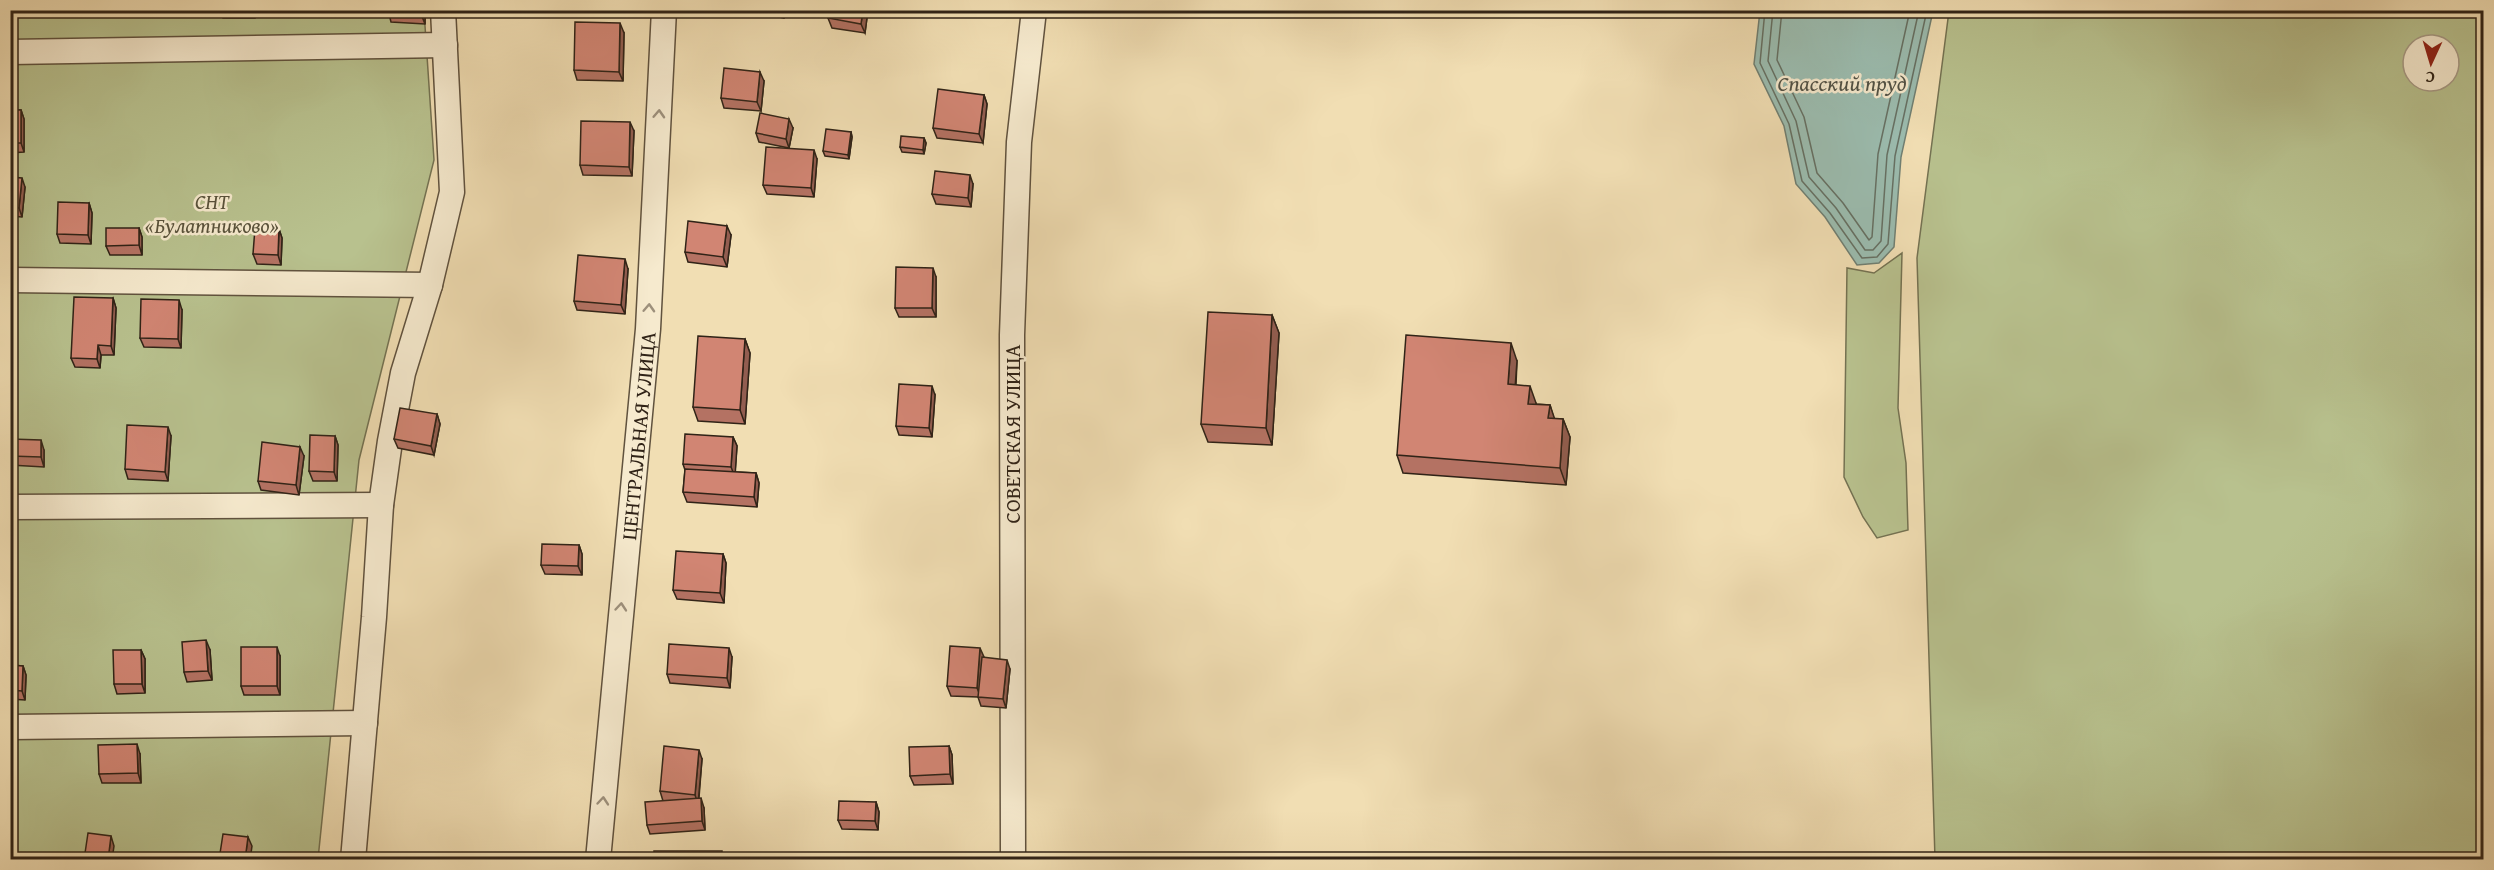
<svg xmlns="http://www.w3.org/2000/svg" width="2494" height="870" font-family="'Gentium Book Plus',serif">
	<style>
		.green { fill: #b8c18e; stroke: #747252; stroke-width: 1.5; fill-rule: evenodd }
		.water { fill: #9bbcaf; stroke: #707f72; stroke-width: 1.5 }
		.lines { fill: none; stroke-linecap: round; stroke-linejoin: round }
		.shore { stroke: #667063; stroke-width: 1.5 }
		.minor-casing { stroke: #60523e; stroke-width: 27 }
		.minor { stroke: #f6eace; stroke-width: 24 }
		.wall { fill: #b47263; stroke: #302317; stroke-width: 1.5 }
		.shaded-wall { fill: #925d50; stroke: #302317; stroke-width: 1.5 }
		.building { fill: #d18573; stroke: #302317; stroke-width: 1.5 }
		.oneway { stroke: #9d907c }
		.labels { text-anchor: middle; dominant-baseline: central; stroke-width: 5; stroke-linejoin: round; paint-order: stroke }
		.park-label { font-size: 21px; font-style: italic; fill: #59523b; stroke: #f6eace }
		.street-label { font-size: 21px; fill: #302317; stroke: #f6eace }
		.water-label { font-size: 22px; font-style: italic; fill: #505145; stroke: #f6eace }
	</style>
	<rect width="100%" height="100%" fill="#f1deb3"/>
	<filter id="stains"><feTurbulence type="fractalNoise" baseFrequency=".00333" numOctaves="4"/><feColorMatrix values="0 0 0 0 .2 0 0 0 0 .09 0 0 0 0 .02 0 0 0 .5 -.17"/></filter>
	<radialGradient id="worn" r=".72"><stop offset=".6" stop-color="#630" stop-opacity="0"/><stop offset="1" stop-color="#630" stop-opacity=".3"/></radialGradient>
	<!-- green -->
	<g class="green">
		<polygon points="10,11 424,11 434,160 359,460 318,859 11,859"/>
		<path d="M1949,11H2483V859H1935L1917,258ZM2413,45H2449V81H2413Z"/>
		<polygon points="1902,253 1898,408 1906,463 1908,530 1877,538 1863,517 1844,477 1847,268 1874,273"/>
	</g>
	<!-- water -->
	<polygon class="water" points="1760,11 1933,11 1901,157 1894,247 1879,263 1857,265 1825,217 1796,184 1784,126 1754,64"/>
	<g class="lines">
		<!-- shore -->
		<g class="shore">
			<polyline points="1765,10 1760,63 1789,124 1802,181 1830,213 1862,258 1877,257 1888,244 1895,156 1927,10"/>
			<polyline points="1773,10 1768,61 1796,121 1809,177 1836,208 1865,250 1873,250 1881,241 1887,155 1919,10"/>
			<polyline points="1782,10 1777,60 1804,117 1817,173 1843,203 1869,240 1872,237 1878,154 1910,10"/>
		</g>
		<defs>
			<g id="minor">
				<polyline points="10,52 445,45"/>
				<polyline points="10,280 430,285"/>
				<polyline points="10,507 381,505"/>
				<polyline points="10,727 365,723"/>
				<polyline points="353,860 374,617 381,505 390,441 403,373 430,285 452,192 443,10"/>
				<path id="s1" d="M598,860L648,329L664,10"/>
				<polyline points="1013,860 1012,335 1019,142 1034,10"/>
			</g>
		</defs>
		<!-- minor casing -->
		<use href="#minor" class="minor-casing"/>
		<!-- minor -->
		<use href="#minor" class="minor"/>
	</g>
	<!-- wall -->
	<g class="wall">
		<polygon points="220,10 255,10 255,18 223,18"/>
		<polygon points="388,10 425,10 425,24 391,22"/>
		<polygon points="748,10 786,10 784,18"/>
		<polygon points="868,10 865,33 832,28 828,18"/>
		<polygon points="624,33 623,81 577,80 574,70"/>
		<polygon points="764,81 761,111 724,108 721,98"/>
		<polygon points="984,95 987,104 983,143 937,138 933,128"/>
		<polygon points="10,110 21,110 24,119 24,152 10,153"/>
		<polygon points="793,128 789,148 759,142 756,133"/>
		<polygon points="634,131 632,176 583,175 580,165"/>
		<polygon points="851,132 852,137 849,159 825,156 823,151"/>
		<polygon points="924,138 926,143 924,154 902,152 900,147"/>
		<polygon points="817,159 814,197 767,194 763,185"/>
		<polygon points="10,177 25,187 22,217 10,216"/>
		<polygon points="973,184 971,207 936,204 932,194"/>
		<polygon points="89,203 92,213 91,244 60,243 57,234"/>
		<polygon points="139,228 142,237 142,255 110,255 106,246"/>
		<polygon points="279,229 282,238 281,265 257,264 253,254"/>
		<polygon points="731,235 727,267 688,262 685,252"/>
		<polygon points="628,269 625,314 577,310 574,301"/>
		<polygon points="936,277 936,317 899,317 895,308"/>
		<polygon points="113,298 116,308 114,355 101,355 100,368 75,367 71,358"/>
		<polygon points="182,310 181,348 144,347 140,338"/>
		<polygon points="1272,315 1279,333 1272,445 1208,442 1201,424"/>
		<polygon points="745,339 750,353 745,424 698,421 693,407"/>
		<polygon points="1517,361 1516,385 1536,403 1536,404 1550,405 1554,419 1563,419 1570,437 1566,485 1403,473 1397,455"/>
		<polygon points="935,395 932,437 899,435 896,426"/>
		<polygon points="437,414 440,424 434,455 398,448 394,439"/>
		<polygon points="171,436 168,481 128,479 125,469"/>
		<polygon points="335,436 338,445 337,481 313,481 309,471"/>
		<polygon points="733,437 737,446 735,472 756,473 759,483 757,507 687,502 683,492 685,470 683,464"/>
		<polygon points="10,439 44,450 44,467 10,465"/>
		<polygon points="304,456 299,495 261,490 258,481"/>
		<polygon points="10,523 14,532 15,559 10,560"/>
		<polygon points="579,545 582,554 582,575 545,574 541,565"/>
		<polygon points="723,554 726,563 724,603 677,599 673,590"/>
		<polygon points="141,650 145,659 145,693 117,694 114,684"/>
		<polygon points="210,650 212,680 187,682 184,672"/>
		<polygon points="280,656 280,695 244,695 241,686"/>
		<polygon points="732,657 730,688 670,683 667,674"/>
		<polygon points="984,658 1010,669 1006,708 981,706 978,697 951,696 947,686"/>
		<polygon points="10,665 23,666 26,675 25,700 10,699"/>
		<polygon points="949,746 952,755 953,784 914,785 910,776"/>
		<polygon points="140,754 141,783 102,783 99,774"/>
		<polygon points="702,759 699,798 704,808 705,830 650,834 647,825 663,801 660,791"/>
		<polygon points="876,802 879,812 878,830 842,829 838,820"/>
	</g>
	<!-- shaded-wall -->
	<g class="shaded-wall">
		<polygon points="422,10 425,10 425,24 421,14"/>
		<polygon points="782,10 786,10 784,18"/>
		<polygon points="863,10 868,10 865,33 861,24"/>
		<polygon points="620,23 624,33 623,81 619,72"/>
		<polygon points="760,72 764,81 761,111 757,102"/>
		<polygon points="984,95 987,104 983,143 979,134"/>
		<polygon points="21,110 24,119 24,152 21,143"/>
		<polygon points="789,119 793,128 789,148 786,139"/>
		<polygon points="630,122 634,131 632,176 629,167"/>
		<polygon points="851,132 852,137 849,159 848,155"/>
		<polygon points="924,138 926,143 924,154 923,150"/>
		<polygon points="814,150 817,159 814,197 811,188"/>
		<polygon points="970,175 973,184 971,207 968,198"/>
		<polygon points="22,178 25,187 22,217 19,208"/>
		<polygon points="89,203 92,213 91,244 88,235"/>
		<polygon points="727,226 731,235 727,267 723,257"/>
		<polygon points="139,228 142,237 142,255 139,245"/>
		<polygon points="279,229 282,238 281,265 278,255"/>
		<polygon points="625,259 628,269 625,314 621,305"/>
		<polygon points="933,268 936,277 936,317 932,308"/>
		<polygon points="113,298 116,308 114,355 111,346"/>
		<polygon points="179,300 182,310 181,348 178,339"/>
		<polygon points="1272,315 1279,333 1272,445 1266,428"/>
		<polygon points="745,339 750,353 745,424 740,410"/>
		<polygon points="1511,343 1517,361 1514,402 1508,384"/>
		<polygon points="98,345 101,355 100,368 97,359"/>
		<polygon points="932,386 935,395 932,437 929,428"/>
		<polygon points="1530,386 1536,403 1535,421 1528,404"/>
		<polygon points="1550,405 1556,423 1548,418"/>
		<polygon points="437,414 440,424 434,455 431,446"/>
		<polygon points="1563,419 1570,437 1566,485 1560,468"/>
		<polygon points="168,427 171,436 168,481 165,472"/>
		<polygon points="335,436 338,445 337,481 334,472"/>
		<polygon points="733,437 737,446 735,477 731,467"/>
		<polygon points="41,440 44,450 44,467 41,457"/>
		<polygon points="300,447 304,456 299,495 296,485"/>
		<polygon points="756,473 759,483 757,507 754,497"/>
		<polygon points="10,523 14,532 15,559 12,550"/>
		<polygon points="579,545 582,554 582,575 578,566"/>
		<polygon points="723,554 726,563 724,603 720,593"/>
		<polygon points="206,640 210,650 212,680 208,671"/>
		<polygon points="277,647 280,656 280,695 277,686"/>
		<polygon points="729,648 732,657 730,688 727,678"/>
		<polygon points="980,648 984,657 981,698 977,688"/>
		<polygon points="141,650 145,659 145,693 142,684"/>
		<polygon points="1007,660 1010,669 1006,708 1003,699"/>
		<polygon points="23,666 26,675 25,700 22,691"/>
		<polygon points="137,744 140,754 141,783 138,773"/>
		<polygon points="949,746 952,755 953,784 950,774"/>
		<polygon points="699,750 702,759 698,804 695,795"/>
		<polygon points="701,798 704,808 705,830 702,821"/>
		<polygon points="876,802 879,812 878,830 875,821"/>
		<polygon points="111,836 114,846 112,860 108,860"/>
		<polygon points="248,837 252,846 250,860 245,860"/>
	</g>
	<!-- building -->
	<g class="building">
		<polygon points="388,10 422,10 421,14 388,13"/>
		<polygon points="829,10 863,10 861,24 828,18"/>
		<polygon points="575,22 620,23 619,72 574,70"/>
		<polygon points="724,68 760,72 757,102 721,98"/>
		<polygon points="938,89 984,95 979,134 933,128"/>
		<rect x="10" y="110" width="11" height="33"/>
		<polygon points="760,113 789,119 786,139 756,133"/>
		<polygon points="581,121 630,122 629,167 580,165"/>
		<polygon points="826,129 851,132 848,155 823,151"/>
		<polygon points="901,136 924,138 923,150 900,147"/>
		<polygon points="766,147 814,150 811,188 763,185"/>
		<polygon points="935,171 970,175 968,198 932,194"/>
		<polygon points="10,177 22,178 19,208 10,207"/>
		<polygon points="58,202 89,203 88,235 57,234"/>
		<polygon points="688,221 727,226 723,257 685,252"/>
		<polygon points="106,228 139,228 139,245 106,246"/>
		<polygon points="255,228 279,229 278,255 253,254"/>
		<polygon points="578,255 625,259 621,305 574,301"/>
		<polygon points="896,267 933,268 932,308 895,308"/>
		<polygon points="74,297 113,298 111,346 98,345 97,359 71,358"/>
		<polygon points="141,299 179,300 178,339 140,338"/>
		<polygon points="1208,312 1272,315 1266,428 1201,424"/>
		<polygon points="1406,335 1511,343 1508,384 1530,386 1528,404 1550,405 1548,418 1563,419 1560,468 1397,455"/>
		<polygon points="698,336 745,339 740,410 693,407"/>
		<polygon points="899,384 932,386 929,428 896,426"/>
		<polygon points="400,408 437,414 431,446 394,439"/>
		<polygon points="127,425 168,427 165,472 125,469"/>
		<polygon points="685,434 733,437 731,467 683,464"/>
		<polygon points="310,435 335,436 334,472 309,471"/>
		<polygon points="10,439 41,440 41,457 10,456"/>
		<polygon points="262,442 300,447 296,485 258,481"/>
		<polygon points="685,469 756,473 754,497 683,492"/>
		<polygon points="10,525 12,550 10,550"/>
		<polygon points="542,544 579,545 578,566 541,565"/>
		<polygon points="676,551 723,554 720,593 673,590"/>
		<polygon points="206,640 208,671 184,672 182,642"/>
		<polygon points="669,644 729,648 727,678 667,674"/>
		<polygon points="950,646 980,648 977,688 947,686"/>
		<rect x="241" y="647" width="36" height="39"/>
		<polygon points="113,650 141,650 142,684 114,684"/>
		<polygon points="982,657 1007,660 1003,699 978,697"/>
		<polygon points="10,665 23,666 22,691 10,690"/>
		<polygon points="137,744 138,773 99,774 98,745"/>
		<polygon points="664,746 699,750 695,795 660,791"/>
		<polygon points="949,746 950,774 910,776 909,747"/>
		<polygon points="701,798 702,821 647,825 645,802"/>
		<polygon points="839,801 876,802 875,821 838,820"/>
		<polygon points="88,833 111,836 108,860 84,860"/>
		<polygon points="223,834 248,837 245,860 219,860"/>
		<rect x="654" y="851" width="68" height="9"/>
	</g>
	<!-- one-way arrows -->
	<defs><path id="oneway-chevron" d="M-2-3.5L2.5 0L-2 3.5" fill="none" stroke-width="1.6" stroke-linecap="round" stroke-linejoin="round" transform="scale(1.5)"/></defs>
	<g class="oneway">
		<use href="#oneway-chevron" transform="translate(659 114) rotate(-87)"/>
		<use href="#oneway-chevron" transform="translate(649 308) rotate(-87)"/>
		<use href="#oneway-chevron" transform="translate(621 607) rotate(-85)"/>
		<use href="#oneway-chevron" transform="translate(603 801) rotate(-85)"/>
	</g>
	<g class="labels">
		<!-- park labels -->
		<g class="park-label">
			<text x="212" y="201">СНТ<tspan x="212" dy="24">«Булатниково»</tspan></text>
		</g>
		<!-- street labels -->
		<g class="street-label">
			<text transform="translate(1012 434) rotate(-90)">СОВЕТСКАЯ УЛИЦА</text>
			<text stroke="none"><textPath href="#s1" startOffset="426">ЦЕНТРАЛЬНАЯ УЛИЦА</textPath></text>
		</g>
		<!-- water labels -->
		<g class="water-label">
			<text x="1842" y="83">Спасский пруд</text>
		</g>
	</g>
	<!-- margin -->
	<rect width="2494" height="870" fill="none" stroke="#f1deb3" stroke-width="36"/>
	<rect x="12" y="12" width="2470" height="846" fill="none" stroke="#302317" stroke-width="3"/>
	<rect x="18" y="18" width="2458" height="834" fill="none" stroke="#302317" stroke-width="1.5"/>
	<!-- north arrow -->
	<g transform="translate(2431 63) rotate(184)"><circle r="28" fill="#f6eace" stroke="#a79a85" stroke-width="1.5"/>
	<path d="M0-4.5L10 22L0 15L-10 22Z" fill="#8f2418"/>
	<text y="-9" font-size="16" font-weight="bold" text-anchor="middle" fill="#302317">С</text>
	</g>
	<rect width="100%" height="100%" filter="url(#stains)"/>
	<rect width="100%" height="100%" fill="url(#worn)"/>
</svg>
